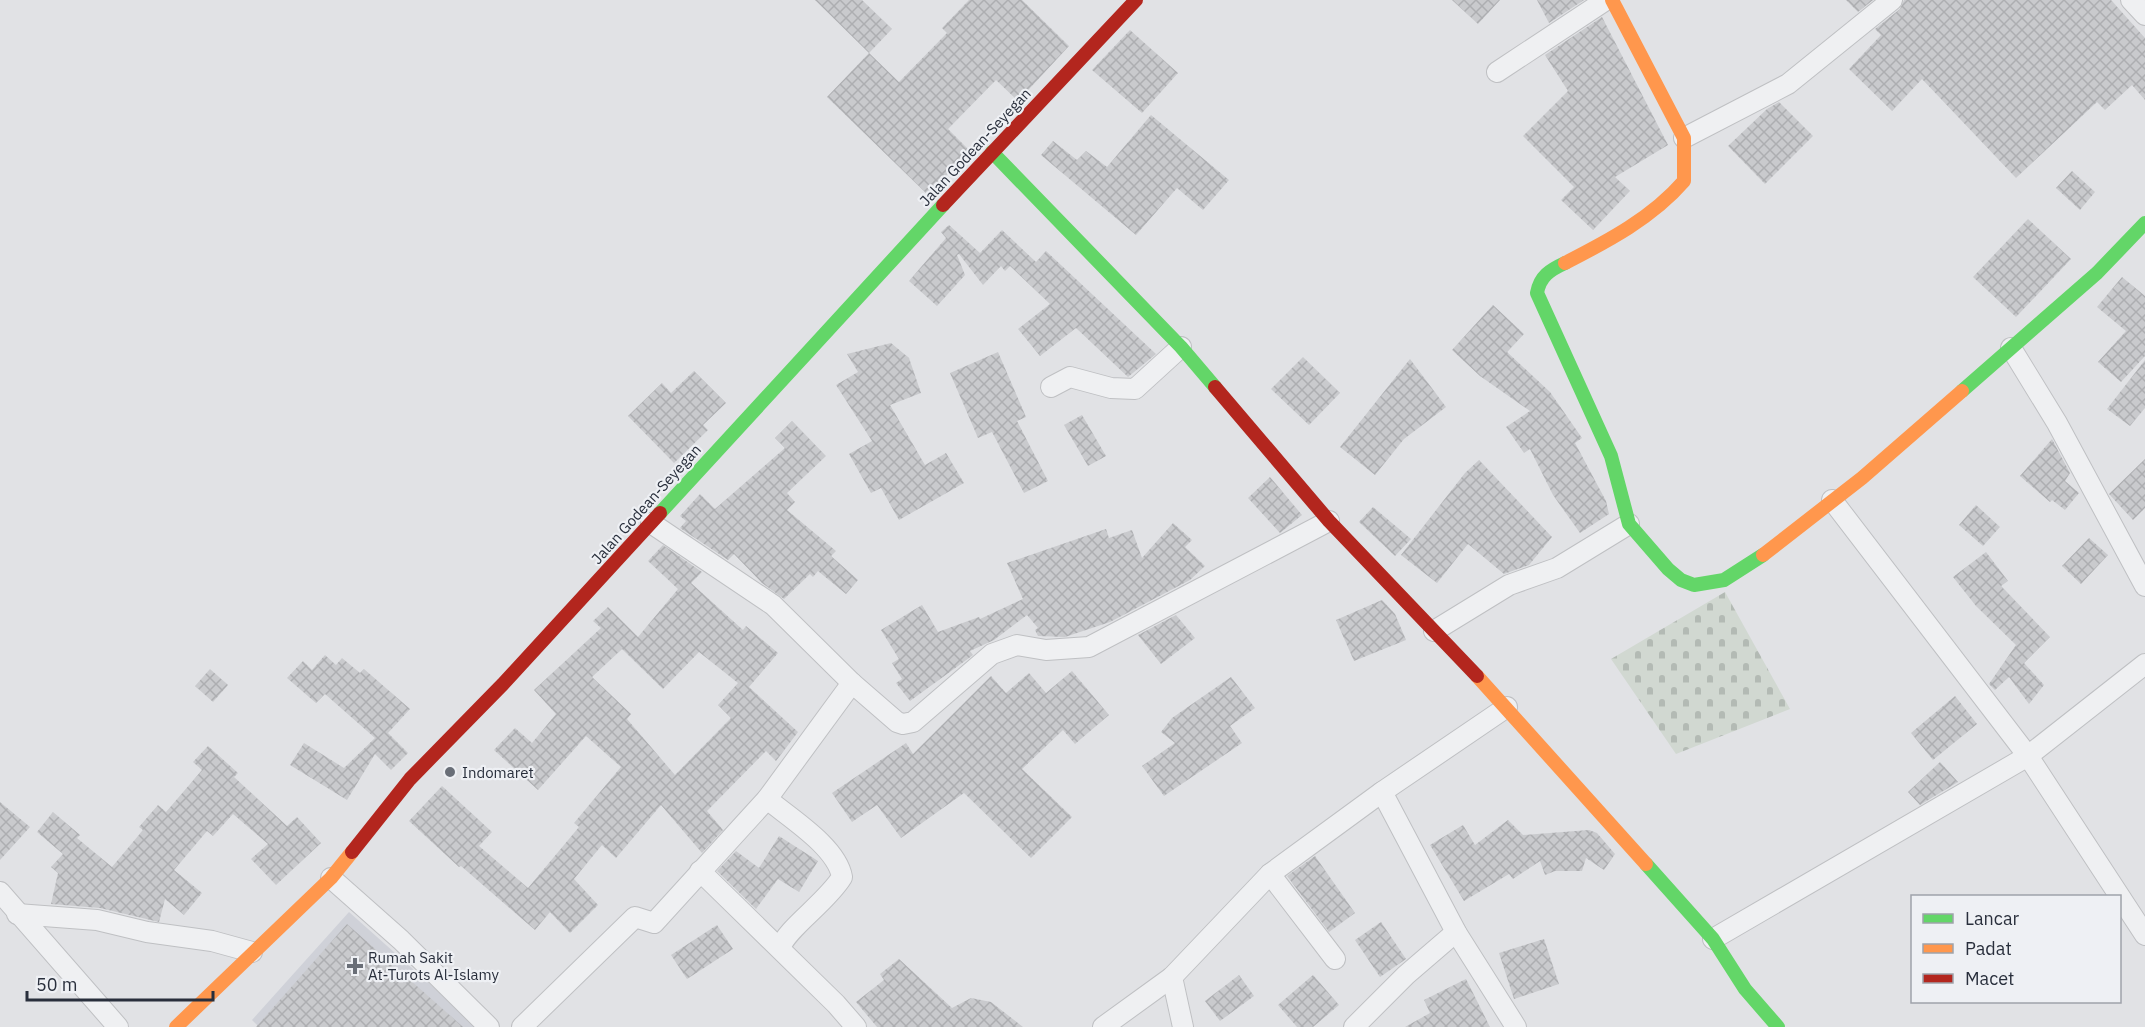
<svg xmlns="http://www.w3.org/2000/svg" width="2145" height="1027" font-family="'IBM Plex Sans',sans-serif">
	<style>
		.built { fill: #cfd1d8 }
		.cemetery { fill: url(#cemetery-stones) }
		.building { fill: url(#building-cross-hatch); fill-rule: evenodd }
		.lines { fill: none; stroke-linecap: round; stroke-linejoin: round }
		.street-casing { stroke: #bfc0c3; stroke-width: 22 }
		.street { stroke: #eff0f2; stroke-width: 20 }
		.fast { stroke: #63d668; stroke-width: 14 }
		.slow { stroke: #ff974d; stroke-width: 14 }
		.jam { stroke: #b3261e; stroke-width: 14 }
		.poi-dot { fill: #696e77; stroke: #eef0f4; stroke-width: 2 }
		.labels { text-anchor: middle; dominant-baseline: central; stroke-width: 4.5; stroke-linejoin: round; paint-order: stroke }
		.street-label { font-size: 15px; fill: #292f3c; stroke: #eef0f4 }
		.poi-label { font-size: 15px; fill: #292f3c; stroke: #eef0f4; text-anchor: start }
	</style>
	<defs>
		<pattern id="cemetery-stones" width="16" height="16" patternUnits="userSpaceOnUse" patternTransform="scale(1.5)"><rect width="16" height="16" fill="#d1d8d1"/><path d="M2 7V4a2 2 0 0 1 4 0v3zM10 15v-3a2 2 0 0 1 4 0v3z" fill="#b3bab4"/></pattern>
		<pattern id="building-cross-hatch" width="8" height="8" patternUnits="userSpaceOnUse" patternTransform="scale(1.5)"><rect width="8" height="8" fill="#c9cacd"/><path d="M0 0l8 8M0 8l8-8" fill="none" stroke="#adaeb1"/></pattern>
	</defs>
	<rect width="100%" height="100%" fill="#e1e2e5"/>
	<!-- built -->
	<polygon class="built" points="349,912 478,1027 259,1027 252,1020"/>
	<!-- cemetery -->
	<polygon class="cemetery" points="1725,592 1790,709 1676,754 1611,659"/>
	<!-- building -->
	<g class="building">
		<polygon points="815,0 862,0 892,29 869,53"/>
		<polygon points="969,0 1022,0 1069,46 1018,101 996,80 948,129 970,151 928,195 827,97 869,53 899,82 947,33 942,28"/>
		<polygon points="1452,0 1500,0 1478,24"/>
		<polygon points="1537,0 1584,0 1549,23"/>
		<polygon points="1846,0 1873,0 1858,12"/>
		<polygon points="1904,0 2111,0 2145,38 2145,100 2132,85 2105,110 2097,102 2016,178 1922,79 1892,111 1849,69 1881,35 1875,29 1900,9"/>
		<polygon points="1602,17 1668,145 1615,177 1630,191 1593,230 1561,200 1574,187 1523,136 1568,91 1545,55"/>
		<polygon points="1130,30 1178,73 1142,113 1092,70"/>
		<polygon points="1779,102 1813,136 1765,184 1728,146 1767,109"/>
		<polygon points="1151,115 1229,180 1203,210 1177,188 1136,235 1041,155 1053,141 1077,160 1086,151 1107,167"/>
		<polygon points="2072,171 2095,192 2080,210 2056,188"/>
		<polygon points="2028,219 2071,259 2016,317 1973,277"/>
		<polygon points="949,225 980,253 1002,230 1036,262 1046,251 1156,354 1128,377 1076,328 1040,356 1018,329 1050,304 1010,266 1005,271 1001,266 983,285 959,254 957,255 965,275 937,306 909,281 946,238 941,232"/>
		<polygon points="2122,277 2145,296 2145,356 2121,382 2098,362 2126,331 2097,307"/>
		<polygon points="1493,305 1524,334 1507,352 1550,392 1582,438 1575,443 1606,501 1609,514 1580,533 1553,495 1530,449 1524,453 1506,427 1530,411 1480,376 1452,350"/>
		<polygon points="891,343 909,358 921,393 890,405 925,465 946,453 964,483 899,520 881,488 871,493 849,454 872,441 836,385 858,372 847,354"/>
		<polygon points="998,352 1026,417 1017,421 1048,481 1024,493 992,432 978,438 950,373"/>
		<polygon points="1303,357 1340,393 1309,425 1271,389"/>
		<polygon points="1410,359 1446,407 1404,439 1375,475 1340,447"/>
		<polygon points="2145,360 2145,408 2130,426 2107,409"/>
		<polygon points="694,371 726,403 703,425 708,430 674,463 628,416 662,383 671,393"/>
		<polygon points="1082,415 1106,456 1088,466 1064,425"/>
		<polygon points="792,421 826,456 787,493 795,502 787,510 836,551 831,556 858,580 846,594 818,571 813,577 810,574 784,599 762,583 734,554 728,560 680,528 686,521 680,516 700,494 715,509 785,448 775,438"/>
		<polygon points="2052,439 2070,473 2065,481 2079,493 2065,510 2052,500 2050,502 2020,476"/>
		<polygon points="2145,459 2145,508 2133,520 2109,494"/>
		<polygon points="1479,460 1552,537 1529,565 1504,574 1468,544 1437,583 1401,555 1465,473"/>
		<polygon points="1270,477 1302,515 1280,533 1248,498"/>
		<polygon points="1976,505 2000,527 1983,546 1959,525"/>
		<polygon points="1373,507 1411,539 1395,556 1359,522"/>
		<polygon points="1173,523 1192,540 1185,547 1205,566 1190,580 1110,622 1065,637 1038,636 1035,630 1038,628 1027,615 994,640 970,651 973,655 969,658 910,701 896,683 902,679 892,663 899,659 881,630 922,605 938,632 979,617 980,619 1023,599 1007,563 1106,529 1109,538 1132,530 1142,558"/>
		<polygon points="2089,538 2108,555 2081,584 2062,566"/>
		<path d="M663,545L702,572L691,583L743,630L746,626L778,653L749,687L798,732L776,761L766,751L707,811L723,830L702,853L661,805L616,858L602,845L574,879L598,905L570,933L550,912L535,930L461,866L459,867L409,821L442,786L492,832L479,846L528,888L579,827L574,823L621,767L586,736L538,790L494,750L515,728L532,743L556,714L534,690L601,628L593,621L608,607L638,637L678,589L648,561ZM622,649L663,689L699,652L738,683L718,705L731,718L675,775L627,719L631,714L592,677Z"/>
		<polygon points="1986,552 2008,581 2001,586 2050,637 2024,663 2044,685 2029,704 2009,677 1995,690 1989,684 2016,645 1976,606 1953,577"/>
		<polygon points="1382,600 1395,614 1406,640 1354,661 1336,620"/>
		<polygon points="1176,615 1195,638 1161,664 1138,635"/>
		<polygon points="325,655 336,665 342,658 360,673 364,669 410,709 388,733 408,753 391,770 375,754 347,800 290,765 304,743 344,768 375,738 325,694 316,703 287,678 303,661 312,670"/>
		<polygon points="210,669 228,685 213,702 195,686"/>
		<polygon points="1072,671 1109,715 1075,744 1063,730 1022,769 1072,817 1031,858 964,793 901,838 877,805 852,822 832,793 906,743 913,754 991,676 1006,693 1029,673 1046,693"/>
		<polygon points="1231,677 1255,708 1230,726 1242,743 1164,796 1142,766 1175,743 1161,732 1172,718"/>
		<polygon points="1955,696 1977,724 1933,760 1911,733"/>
		<polygon points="208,746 238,773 234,777 287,826 297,817 321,843 276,885 251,859 268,844 233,814 213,836 207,831 174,870 202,893 184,915 165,899 159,922 100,908 51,904 58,873 51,867 63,854 37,832 53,812 80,835 77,838 112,867 143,830 139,827 158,805 166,812 202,770 193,762"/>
		<polygon points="1940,762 1958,782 1920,805 1908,792"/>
		<polygon points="0,802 30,827 0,860"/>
		<polygon points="1508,820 1523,835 1589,830 1597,833 1615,854 1604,870 1586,858 1582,871 1555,871 1545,875 1540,861 1513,879 1509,874 1464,901 1430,845 1463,825 1475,845"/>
		<polygon points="779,836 818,861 799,892 778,879 756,909 717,871 736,851 759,868"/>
		<polygon points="1315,856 1355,913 1329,932 1287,876"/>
		<polygon points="1381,922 1406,959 1380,977 1355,940"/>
		<polygon points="347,924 382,955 463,1027 256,1027"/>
		<polygon points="717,925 733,949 687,979 671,955"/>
		<polygon points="1544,939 1559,984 1514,999 1499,953"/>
		<polygon points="899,959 952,1008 971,998 991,1002 1023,1027 877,1027 856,1002 884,980 880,974"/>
		<polygon points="1239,975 1254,996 1220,1021 1205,1001"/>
		<polygon points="1313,975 1339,1005 1313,1027 1297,1027 1278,1005"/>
		<polygon points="1466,979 1490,1027 1405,1027 1430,1013 1424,1000"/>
	</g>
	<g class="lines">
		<defs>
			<g id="street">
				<polyline points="2131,0 2145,15"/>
				<polyline points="1497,72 1606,0"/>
				<polyline points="1684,138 1788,84 1892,0"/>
				<polyline points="2011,348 2057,423 2145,586"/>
				<polyline points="1051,387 1070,377 1111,388 1135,389 1181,347"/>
				<polyline points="1832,500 2028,756 2145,935"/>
				<polyline points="651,523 773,605 852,683"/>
				<polyline points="1434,631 1509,585 1557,568 1629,524"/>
				<polyline points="1382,792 1456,932 1516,1027"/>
				<path d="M767,799C790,818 837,847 842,877C827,902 787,928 780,948"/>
				<polyline points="700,871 836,1004 856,1027"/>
				<polyline points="1270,874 1335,959"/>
				<polyline points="331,878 401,940 489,1027"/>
				<polyline points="0,892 118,1027"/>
				<polyline points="17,914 97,920 147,932 212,941 252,952"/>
				<polyline points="1713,939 2028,756 2145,664"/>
				<polyline points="1172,977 1183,1027"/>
				<polyline points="522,1027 635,917 654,923 767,799 852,683 897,722 903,724 913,722 992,654 1017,645 1046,650 1089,647 1329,521"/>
				<polyline points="1103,1027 1172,977 1270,874 1382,792 1507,707"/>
				<polyline points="1354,1027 1406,975 1456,932"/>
			</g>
		</defs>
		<!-- street casing -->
		<use href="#street" class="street-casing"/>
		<!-- street -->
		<use href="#street" class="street"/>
		<!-- fast -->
		<g class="fast">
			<polyline points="992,152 1181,347 1215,387"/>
			<path d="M1565,263C1550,270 1540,276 1537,293L1611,456L1629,524L1668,569L1681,580L1694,585L1724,580L1763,555"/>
			<polyline points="1962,391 2097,273 2145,223"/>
			<polyline points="660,513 943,205"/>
			<polyline points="1646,864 1713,939 1745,989 1778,1027"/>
		</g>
		<!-- slow -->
		<g class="slow">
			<path d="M1565,263C1608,241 1652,218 1684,181V138L1612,0"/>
			<polyline points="1763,555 1862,478 1962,391"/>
			<polyline points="1477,676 1646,864"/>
			<polyline points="176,1027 331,878 352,852"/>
		</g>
		<!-- jam -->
		<g class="jam">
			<polyline points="943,205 1136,0"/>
			<polyline points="1215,387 1329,521 1477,676"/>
			<polyline points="352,852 410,779 503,684 660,513"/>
		</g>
	</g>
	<!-- markers -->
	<g class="poi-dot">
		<circle cx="450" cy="772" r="6"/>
		<path d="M352 957h6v6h6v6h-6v6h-6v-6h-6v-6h6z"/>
	</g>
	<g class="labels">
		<!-- street labels -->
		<g class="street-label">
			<text transform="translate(975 147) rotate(-47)">Jalan Godean-Seyegan</text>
			<text transform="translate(646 504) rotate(-48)">Jalan Godean-Seyegan</text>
		</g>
		<!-- poi labels -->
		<g class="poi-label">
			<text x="462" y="772">Indomaret</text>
			<text x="368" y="957">Rumah Sakit<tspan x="368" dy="17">At-Turots Al-Islamy</tspan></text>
		</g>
	</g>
	<!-- legend -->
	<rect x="1911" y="895" width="210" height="108" fill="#eef0f4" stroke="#9fa3aa" stroke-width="1.5"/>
	<rect x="1923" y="914" width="30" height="9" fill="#63d668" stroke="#9fa3aa" stroke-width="1.5"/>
	<text x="1965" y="925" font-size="18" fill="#292f3c">Lancar</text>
	<rect x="1923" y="944" width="30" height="9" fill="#ff974d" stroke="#9fa3aa" stroke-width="1.5"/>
	<text x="1965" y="955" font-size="18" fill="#292f3c">Padat</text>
	<rect x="1923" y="974" width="30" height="9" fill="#b3261e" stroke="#9fa3aa" stroke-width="1.5"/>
	<text x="1965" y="985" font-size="18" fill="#292f3c">Macet</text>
	<!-- scale -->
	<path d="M27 991v9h186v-9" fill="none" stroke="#292f3c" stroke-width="3"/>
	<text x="36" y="991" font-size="18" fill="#292f3c" stroke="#eef0f4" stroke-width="4.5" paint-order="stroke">50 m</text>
</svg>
